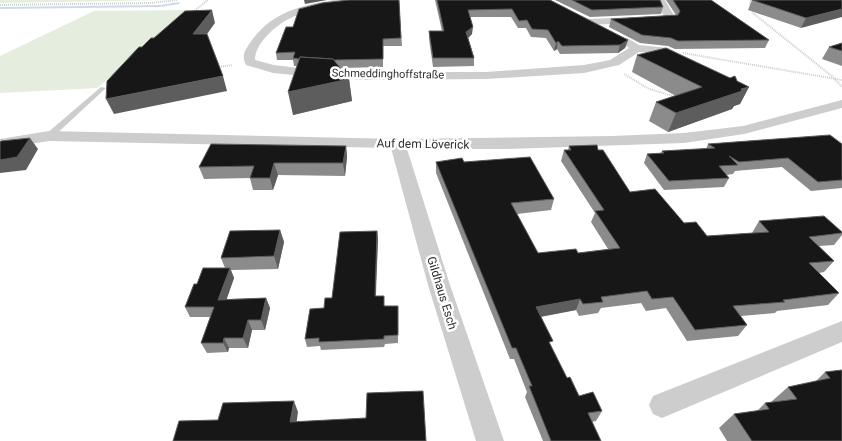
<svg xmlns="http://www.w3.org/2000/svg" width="842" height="441" font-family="Roboto,sans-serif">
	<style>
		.green { fill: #e4edde }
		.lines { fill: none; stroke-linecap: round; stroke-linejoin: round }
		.stream { fill: #cbdbed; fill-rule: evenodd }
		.path { stroke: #cdcdcd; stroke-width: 2; stroke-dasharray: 1 1; stroke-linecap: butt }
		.service { fill: #cdcdcd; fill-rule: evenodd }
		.minor { fill: #cdcdcd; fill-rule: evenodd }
		.wall { fill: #8b8b8b }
		.shaded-wall { fill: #5d5d5d }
		.building { fill: #171717; stroke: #5d5d5d }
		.labels { text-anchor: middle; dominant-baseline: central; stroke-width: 5; stroke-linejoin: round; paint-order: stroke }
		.far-street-label { font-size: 11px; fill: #303030; stroke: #fff }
		.street-label { font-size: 12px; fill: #303030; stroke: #fff }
	</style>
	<rect width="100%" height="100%" fill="#fff"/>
	<!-- green -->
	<g class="green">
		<polygon points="0,0 167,0 0,3"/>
		<polygon points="189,10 97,88 0,93 0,56 94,11"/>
	</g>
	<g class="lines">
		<!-- stream -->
		<polygon class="stream" points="179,2 180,4 160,7 0,9 0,7 160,5"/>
		<!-- path -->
		<g class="path">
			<polyline points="751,0 750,5 754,14 833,77 842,87"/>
			<polyline points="0,5 151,3 177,0"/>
			<polyline points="193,12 208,0"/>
			<polyline points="683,53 842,80"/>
			<polyline points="217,67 233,65"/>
			<polyline points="624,74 649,89 677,97"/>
		</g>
		<!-- service -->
		<polygon class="service" points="101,87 106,88 52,138 46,138 46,134"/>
		<!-- minor -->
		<g class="minor">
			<path d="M334,0H369L364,3C327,7 290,8 264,39C259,45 255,52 255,60L274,65L314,70L367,72H486L584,65L610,60L629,48L621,41L627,38L639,45L668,48L674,51L668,54L639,52L619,65L584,73L486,79L367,80L314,77L273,73L246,65C241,56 245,50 250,43C270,13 300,5 334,0Z"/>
			<polygon points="655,0 665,0 676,19 675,21 587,25 582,22 587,19 664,16"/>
			<polygon points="842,100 842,108 744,134 684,143 506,149 407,149 450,285 504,441 476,441 428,285 391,148 49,141 0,149 0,139 49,131 398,139 612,136 684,133 743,126"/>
			<polygon points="842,321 842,342 662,418 653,414 649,405 653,396"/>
		</g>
	</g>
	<!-- wall -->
	<g class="wall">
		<polygon points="399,0 402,46 383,46 383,67 340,68 349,79 352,101 293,115 297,66 294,66 293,60 277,60 276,53 293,27"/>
		<polygon points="435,0 550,0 628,40 625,48 618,53 560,54 557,49 554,51 546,38 531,37 526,28 518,28 511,17 470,17 472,34 468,38 474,58 474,66 433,67 429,39 429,31 442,31"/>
		<polygon points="555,0 660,0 663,7 661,14 590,17"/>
		<polygon points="666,0 711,0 769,40 765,48 675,49 668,46 640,43 609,27 611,19 676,15"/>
		<polygon points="752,0 842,0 801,28 748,10"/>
		<polygon points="842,43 842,66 822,59 829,47"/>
		<polygon points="637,55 737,81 749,87 740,104 734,106 732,109 668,132 649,121 656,102 676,96 632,72"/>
		<polygon points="708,144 842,144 842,188 811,191 782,167 735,171 733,174 726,175 729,178 724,187 664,190 644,163 647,154 661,153 662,151 706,149"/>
		<polygon points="346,146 347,157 345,176 278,175 273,190 253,190 250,178 204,179 199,167"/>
		<polygon points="569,146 598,150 630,192 684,223 707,236 752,233 759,221 842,232 842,235 834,245 819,246 834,261 824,272 819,273 839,293 828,305 777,311 775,313 741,316 747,325 738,336 687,341 666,308 646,311 641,303 601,308 598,313 579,316 576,310 541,317 551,346 567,378 579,396 602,411 596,421 592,422 601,441 543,441 525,397 527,392 514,359 510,359 436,173 436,162 464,162 554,199 551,210 517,214 538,253 578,253 608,249 591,222 595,213 561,161 564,150 568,150"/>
		<polygon points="280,230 284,242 278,269 231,270 234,278 226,299 266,298 270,308 265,330 252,330 248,348 229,348 228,352 207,353 201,343 210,317 190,317 185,307 225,268 221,258"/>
		<polygon points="377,231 378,239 376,296 385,306 398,306 398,343 385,344 384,347 321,350 320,346 307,347 305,339 324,308 332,298"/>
		<polygon points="842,370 842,441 727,441 719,428 734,414 757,411 765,403 771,402 788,387 815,382 825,372"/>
	</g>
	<!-- shaded-wall -->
	<g class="shaded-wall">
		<polygon points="304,0 327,0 305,4"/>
		<polygon points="842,9 842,17 801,28 806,18"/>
		<polygon points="212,10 215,23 197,48 193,34"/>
		<polygon points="473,27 472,34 466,40 466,32"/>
		<polygon points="628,40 625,48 618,53 620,45"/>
		<polygon points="558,41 557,49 554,51 556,43"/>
		<polygon points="223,76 227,91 114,114 106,99"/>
		<polygon points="349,79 352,101 293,115 288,92"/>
		<polygon points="749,87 740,104 734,106 732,109 668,132 676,113"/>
		<polygon points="30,138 38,149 26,170 0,173 0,160"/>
		<polygon points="346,146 347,157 345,176 343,163"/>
		<polygon points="274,163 278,175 273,190 270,178"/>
		<polygon points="280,230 284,242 278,269 274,256"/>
		<polygon points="377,231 378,239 375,304 375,296"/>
		<polygon points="230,268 234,278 223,310 218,300"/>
		<polygon points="266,298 270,308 265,330 261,320"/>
		<polygon points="580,299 576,310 533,318 536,307"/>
		<polygon points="248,320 252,330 248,348 243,338"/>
		<polygon points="224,338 229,348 228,352 223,343"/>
		<polygon points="294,401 298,412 295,433 290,422"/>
	</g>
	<!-- building -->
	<g class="building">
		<polygon points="349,0 399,0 401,38 383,39 383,59 334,60 333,59 300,57 299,59 293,58 295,52 276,53 286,27 293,27 299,9 322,3"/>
		<polygon points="437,0 550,0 628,40 620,45 562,46 558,41 556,43 548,30 532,29 527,20 519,21 512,9 468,10 473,27 466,32 474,58 433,58 429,31 444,31"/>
		<polygon points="572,0 660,0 663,7 592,10"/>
		<polygon points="673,0 711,0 769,40 678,41 671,38 642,35 611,19 678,15 680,11"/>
		<polygon points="752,0 842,0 842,9 806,18"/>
		<polygon points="212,10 193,34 207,34 223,76 106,99 107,81 139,47 142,47 151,38 154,38 185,11"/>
		<polygon points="842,43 842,51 829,47"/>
		<polygon points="666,48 730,78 735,76 737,81 749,87 741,89 742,91 676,113 656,102 702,87 637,55"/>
		<polygon points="300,57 333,59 349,79 288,92"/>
		<polygon points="830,135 842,144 842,180 818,182 788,158 739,162 729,156 738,165 719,166 729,178 669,181 647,154 664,153 662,151 715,148 708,144"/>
		<polygon points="30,138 17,157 0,160 0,142 1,141"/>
		<polygon points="211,144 346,146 343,163 274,163 270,178 250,178 254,166 199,167"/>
		<polygon points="597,145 598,150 603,150 630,192 655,189 684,223 696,222 707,236 769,232 759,221 824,216 842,232 842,233 809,237 834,261 809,263 839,293 783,300 785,302 733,306 747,325 695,330 673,297 652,299 647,291 601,297 603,302 583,304 580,299 536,307 553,341 549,342 567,378 570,377 579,396 593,392 602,411 588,413 601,441 551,441 529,386 532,386 516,348 512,348 436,162 462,158 464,162 530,157 554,199 511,203 538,253 576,249 578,253 620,248 595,211 604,210 564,150 571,150 569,146"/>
		<polygon points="280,230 274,256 221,258 230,231"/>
		<polygon points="377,231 375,296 384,296 384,306 398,306 398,335 384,336 384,339 319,342 319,338 305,339 310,309 324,308 325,298 332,298 340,232"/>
		<polygon points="203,268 230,268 218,300 266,298 261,320 248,320 243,338 224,338 223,343 201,343 214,307 185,307 194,284 197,284"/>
		<polygon points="842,370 842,441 752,441 734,414 769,409 765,403 797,399 788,387 830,378 825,372"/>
		<polygon points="423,391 426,441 173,441 179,421 218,420 223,403 294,401 290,422 366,418 367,393"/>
	</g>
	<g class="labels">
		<!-- far-street labels -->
		<g class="far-street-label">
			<text transform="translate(388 74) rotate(1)">Schmeddinghoffstraße</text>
		</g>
		<!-- street labels -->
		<g class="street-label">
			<text transform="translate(423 144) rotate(1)">Auf dem Löverick</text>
			<text transform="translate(442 293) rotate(73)">Gildhaus Esch</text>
		</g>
	</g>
</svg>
